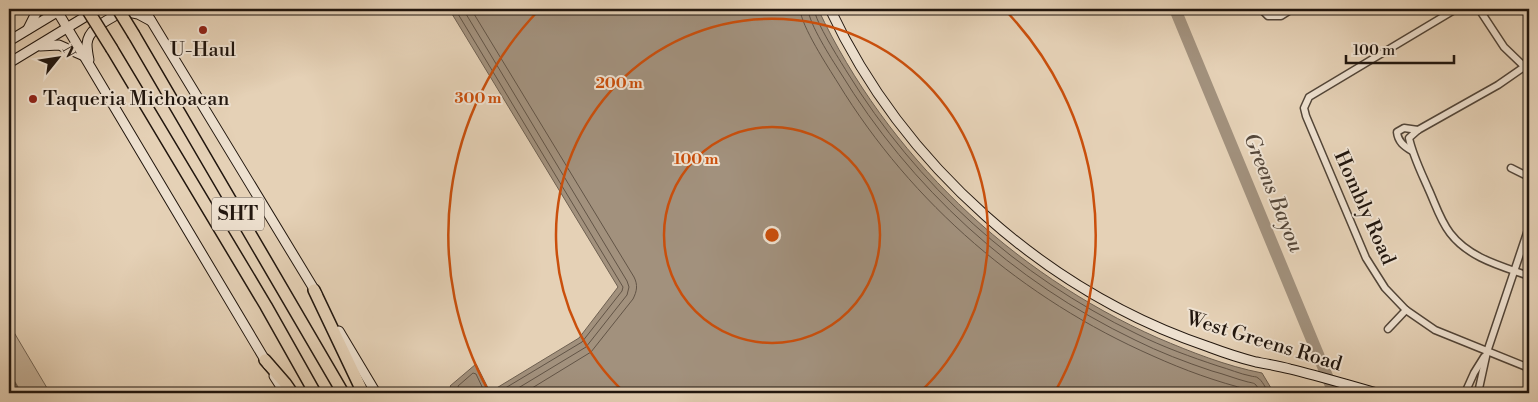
<svg xmlns="http://www.w3.org/2000/svg" width="1538" height="402" font-family="'Libre Bodoni',serif">
	<style>
		.green { fill: #c4b199; stroke: #726454 }
		.water { fill: #a2917d; stroke: #6e6051 }
		.lines { fill: none; stroke-linecap: round; stroke-linejoin: round }
		.shore { stroke: #625446; stroke-width: 1 }
		.stream { stroke: #6e6051; stroke-width: 2 }
		.river { stroke: #a2917d; stroke-width: 12 }
		.minor-casing { stroke: #524538; stroke-width: 9 }
		.secondary-casing { stroke: #21160e; stroke-width: 11 }
		.motorway-casing { stroke: #21160e; stroke-width: 14 }
		.minor { stroke: #eee1d0; stroke-width: 6 }
		.secondary { stroke: #eee1d0; stroke-width: 9 }
		.motorway { stroke: #e5d1b6; stroke-width: 11 }
		.motorway-bridge-casing { stroke: #21160e; stroke-width: 14; stroke-linecap: butt }
		.motorway-bridge { stroke: #e5d1b6; stroke-width: 11 }
		.ring { fill: none; stroke: #ca4f0c; stroke-width: 2.5 }
		.poi-dot { fill: #8f2418; stroke: #eee1d0; stroke-width: 2 }
		.labels { text-anchor: middle; dominant-baseline: central; stroke-width: 4; stroke-linejoin: round; paint-order: stroke }
		.shield { fill: #eee1d0; stroke: #5e5348; stroke-width: 1 }
		.shield-label { font-size: 19px; font-weight: bold; fill: #21160e }
		.poi-label { font-size: 20px; fill: #21160e; stroke: #eee1d0 }
		.street-label { font-size: 20px; fill: #21160e; stroke: #eee1d0 }
		.water-label { font-size: 21px; font-style: italic; fill: #55473a; stroke: #eee1d0 }
		.centre { fill: #ca4f0c; stroke: #eee1d0; stroke-width: 2.5 }
		.ring-label { font-size: 15px; text-anchor: middle; font-weight: bold; fill: #ca4f0c; stroke: #eee1d0; stroke-width: 4; stroke-linejoin: round; paint-order: stroke }
	</style>
	<rect width="100%" height="100%" fill="#e5d1b6"/>
	<filter id="stains"><feTurbulence type="fractalNoise" baseFrequency=".004" numOctaves="4"/><feColorMatrix values="0 0 0 0 .2 0 0 0 0 .09 0 0 0 0 .02 0 0 0 .5 -.17"/></filter>
	<radialGradient id="worn" r=".72"><stop offset=".6" stop-color="#630" stop-opacity="0"/><stop offset="1" stop-color="#630" stop-opacity=".3"/></radialGradient>
	<!-- green -->
	<polygon class="green" points="9,324 50,393 9,393"/>
	<!-- water -->
	<path class="water" d="M449,9H818C887,155 1011,273 1158,338C1191,352 1226,366 1262,373L1274,393H455L450,386L476,364L490,392L579,338L618,287Z"/>
	<g class="lines">
		<!-- shore -->
		<g class="shore">
			<polyline points="455,9 623,287 622,291 582,342 497,393"/>
			<polyline points="463,9 627,281 629,287 627,295 586,347 510,393"/>
			<path d="M471,9L634,277C638,285 637,291 633,299L591,352L524,393"/>
			<path d="M800,9C801,26 828,67 838,83C912,204 1023,299 1153,356C1184,370 1217,382 1250,390L1252,393"/>
			<path d="M808,9C809,24 831,58 840,72C911,188 1012,281 1135,340C1159,352 1185,362 1212,371C1224,374 1236,379 1248,382C1248,382 1254,383 1255,384C1257,386 1260,391 1261,393"/>
			<path d="M814,9C816,23 839,59 847,72C917,186 1017,276 1137,334C1163,347 1191,357 1218,366C1229,369 1240,374 1251,376C1253,377 1256,376 1258,378C1262,380 1266,389 1269,393"/>
			<polyline points="459,393 458,386 473,373 476,374 485,393"/>
		</g>
		<!-- stream -->
		<polyline class="stream" points="9,373 21,393"/>
		<!-- river -->
		<polyline class="river" points="1175,9 1334,393"/>
		<defs>
			<g id="minor">
				<polyline points="1261,9 1268,16 1281,16 1292,9"/>
				<polyline points="1456,9 1309,97 1304,108 1306,116 1366,258 1385,288 1406,310 1435,330 1529,368"/>
				<polyline points="1479,9 1504,47 1529,71"/>
				<path d="M1524,67L1498,85L1418,130L1409,138C1413,156 1421,172 1428,188C1435,203 1440,220 1450,233C1469,258 1501,266 1529,276"/>
				<path d="M1412,151C1404,146 1398,142 1397,132L1404,128L1418,130"/>
				<polyline points="1511,168 1529,177"/>
				<polyline points="1388,329 1406,310"/>
				<polyline points="1465,393 1474,373 1484,357"/>
				<polyline points="1478,393 1487,352 1529,227"/>
			</g>
			<g id="secondary">
				<polyline points="56,9 268,365"/>
				<polyline points="144,9 317,294"/>
				<path d="M830,9C903,165 1046,292 1209,347C1225,353 1240,358 1256,362C1267,364 1279,366 1290,369C1319,376 1348,385 1377,393"/>
				<polyline points="28,29 38,9"/>
				<polyline points="9,41 62,9"/>
				<polyline points="40,46 59,45 84,56"/>
				<path d="M89,60C88,55 87,49 87,44C88,27 111,19 123,11L138,14L151,21"/>
				<polyline points="9,63 98,9"/>
				<polyline points="339,331 376,393"/>
				<polyline points="274,376 285,393"/>
			</g>
			<g id="motorway">
				<polyline points="134,35 343,393"/>
				<polyline points="112,49 266,306 315,393"/>
				<polyline points="314,290 363,393"/>
				<polyline points="265,360 285,383 292,393"/>
			</g>
		</defs>
		<!-- minor casing -->
		<use href="#minor" class="minor-casing"/>
		<!-- secondary casing -->
		<use href="#secondary" class="secondary-casing"/>
		<!-- motorway casing -->
		<use href="#motorway" class="motorway-casing"/>
		<!-- minor -->
		<use href="#minor" class="minor"/>
		<!-- secondary -->
		<use href="#secondary" class="secondary"/>
		<!-- motorway -->
		<use href="#motorway" class="motorway"/>
		<defs>
			<g id="motorway-bridge">
				<polyline points="87,9 112,49"/>
				<polyline points="118,9 134,35"/>
			</g>
		</defs>
		<!-- motorway-bridge casing -->
		<use href="#motorway-bridge" class="motorway-bridge-casing"/>
		<!-- motorway-bridge -->
		<use href="#motorway-bridge" class="motorway-bridge"/>
	</g>
	<!-- distance rings -->
	<g class="ring">
		<circle cx="772" cy="235" r="108"/>
		<path d="M625 393A216 216 0 1 1 919 393"/>
		<path d="M489 392A324 324 0 0 1 539 10M1005 10A324 324 0 0 1 1055 392"/>
	</g>
	<!-- markers -->
	<g class="poi-dot">
		<circle cx="203" cy="30" r="5"/>
		<circle cx="33" cy="99" r="5"/>
	</g>
	<g class="labels">
		<!-- shield labels -->
		<rect class="shield" x="212" y="197.5" width="52" height="33" rx="4"/>
		<g class="shield-label">
			<text x="238" y="214">SHT</text>
		</g>
		<!-- poi labels -->
		<g class="poi-label">
			<text x="203" y="50">U-Haul</text>
			<text x="43" y="99" text-anchor="start">Taqueria Michoacan</text>
		</g>
		<!-- street labels -->
		<g class="street-label">
			<text transform="translate(1364 208) rotate(66)">Hombly Road</text>
			<text transform="translate(1264 342) rotate(17)">West Greens Road</text>
		</g>
		<!-- water labels -->
		<g class="water-label">
			<text transform="translate(1273 193) rotate(68)">Greens Bayou</text>
		</g>
	</g>
	<circle cx="772" cy="235" r="8" class="centre"/>
	<g class="ring-label">
		<text x="619" y="88">200 m</text>
		<text x="478" y="103">300 m</text>
		<text x="696" y="164">100 m</text>
	</g>
	<!-- margin -->
	<rect width="1538" height="402" fill="none" stroke="#e5d1b6" stroke-width="30"/>
	<rect x="10" y="10" width="1518" height="382" fill="none" stroke="#21160e" stroke-width="2.5"/>
	<rect x="15" y="15" width="1508" height="372" fill="none" stroke="#21160e"/>
	<!-- north arrow -->
	<g transform="translate(58 58) rotate(60)" stroke="#eee1d0" stroke-width="4" paint-order="stroke">
	<path d="M0-4L9 19L0 12L-9 19Z" fill="#21160e"/>
	<text y="-8" font-size="14" font-weight="bold" text-anchor="middle" fill="#21160e">N</text>
	</g>
	<!-- scale -->
	<path d="M1346 55v8h108v-8" fill="none" stroke="#21160e" stroke-width="2.5"/>
	<text x="1353" y="55" font-size="15" fill="#21160e" stroke="#eee1d0" stroke-width="4" paint-order="stroke">100 m</text>
	<rect width="100%" height="100%" filter="url(#stains)"/>
	<rect width="100%" height="100%" fill="url(#worn)"/>
</svg>
